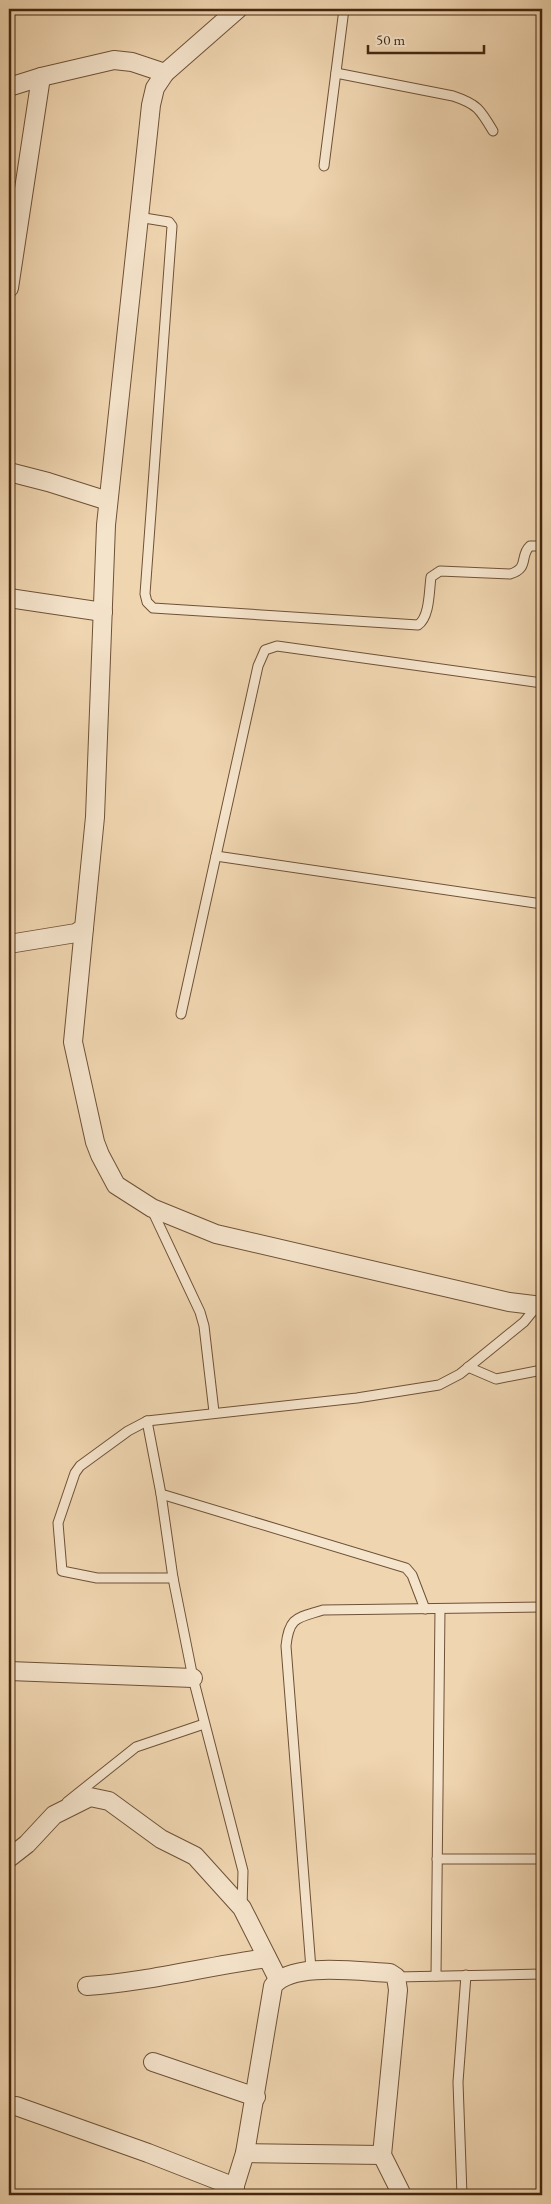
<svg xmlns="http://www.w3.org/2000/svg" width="551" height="2204" font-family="'EB Garamond',serif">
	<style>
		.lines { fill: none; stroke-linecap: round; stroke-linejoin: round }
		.lane-casing { stroke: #6f5236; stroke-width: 11 }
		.street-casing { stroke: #6f5236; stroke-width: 20 }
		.lane { stroke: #f5e4cc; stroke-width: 9 }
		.street { stroke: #f5e4cc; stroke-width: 18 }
	</style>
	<rect width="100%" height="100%" fill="#efd5b0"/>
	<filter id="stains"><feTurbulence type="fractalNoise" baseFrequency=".004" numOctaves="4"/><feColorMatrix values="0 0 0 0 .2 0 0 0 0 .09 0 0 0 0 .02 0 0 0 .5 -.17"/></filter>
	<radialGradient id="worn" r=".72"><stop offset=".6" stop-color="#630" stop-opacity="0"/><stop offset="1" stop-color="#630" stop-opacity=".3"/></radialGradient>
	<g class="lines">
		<defs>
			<g id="lane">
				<path d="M336,73L453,96C477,104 480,109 493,131"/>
				<polyline points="324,166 344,9"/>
				<path d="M138,217L169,222L172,226L145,594L147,602L153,608L418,625C430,617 429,590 431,577L440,571L510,574C530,568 519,556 530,546H542"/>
				<polyline points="216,856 542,904"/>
				<polyline points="181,1014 258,666 265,650 277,646 542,683"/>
				<polyline points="152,1210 200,1312 204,1326 214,1412"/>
				<polyline points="468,1367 496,1379 542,1370"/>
				<polyline points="147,1421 161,1494 406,1568 412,1575 425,1609"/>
				<polyline points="161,1494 173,1578 193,1678 243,1871 242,1908"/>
				<polyline points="173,1578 97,1578 62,1571 58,1523 75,1473 80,1466 128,1431 147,1421 357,1398 439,1385 460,1374 524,1322 537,1306"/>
				<polyline points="67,1802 136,1747 204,1724"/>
				<polyline points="437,1859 542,1859"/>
				<path d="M311,1969L286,1646C289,1616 298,1618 323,1610L542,1607"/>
				<polyline points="436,1976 440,1609"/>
				<polyline points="396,1977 542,1974"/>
				<polyline points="462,2195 458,2082 466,1975"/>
			</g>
			<g id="street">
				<polyline points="9,87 41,77 114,60 132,62 165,73"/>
				<polyline points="9,288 41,77"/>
				<polyline points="9,472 48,482 108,501"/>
				<polyline points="9,598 103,612"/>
				<polyline points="84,928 73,1042 95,1142 100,1155 116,1185 152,1208 216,1234 509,1302 542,1306"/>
				<polyline points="9,944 76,933 84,928 95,817 106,525 151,105 155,88 165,73 238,9"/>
				<polyline points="9,1671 193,1678"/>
				<polyline points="9,1858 27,1844 54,1815 90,1797 109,1801 161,1839 195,1856 242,1908 278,1979"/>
				<path d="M87,1986C148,1982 207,1966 267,1958"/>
				<polyline points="153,2062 256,2097"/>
				<polyline points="9,2106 16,2106 148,2153 235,2187"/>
				<polyline points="245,2153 382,2155"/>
				<path d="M232,2195L245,2153L273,1986C291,1961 362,1972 390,1973L396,1977L398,1990L382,2155L402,2195"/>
			</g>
		</defs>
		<!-- lane casing -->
		<use href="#lane" class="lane-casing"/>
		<!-- street casing -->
		<use href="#street" class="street-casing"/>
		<!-- lane -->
		<use href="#lane" class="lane"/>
		<!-- street -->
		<use href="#street" class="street"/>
	</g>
	<!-- margin -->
	<rect width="551" height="2204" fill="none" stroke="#efd5b0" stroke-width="30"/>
	<rect x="10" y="10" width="531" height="2184" fill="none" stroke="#44270e" stroke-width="2.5"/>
	<rect x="15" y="15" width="521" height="2174" fill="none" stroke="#44270e"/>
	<!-- scale -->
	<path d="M368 45v8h116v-8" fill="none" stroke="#44270e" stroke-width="2.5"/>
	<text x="376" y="45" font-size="15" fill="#44270e" stroke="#f5e4cc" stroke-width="4" paint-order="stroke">50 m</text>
	<rect width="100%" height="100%" filter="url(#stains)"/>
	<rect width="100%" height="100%" fill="url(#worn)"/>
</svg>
